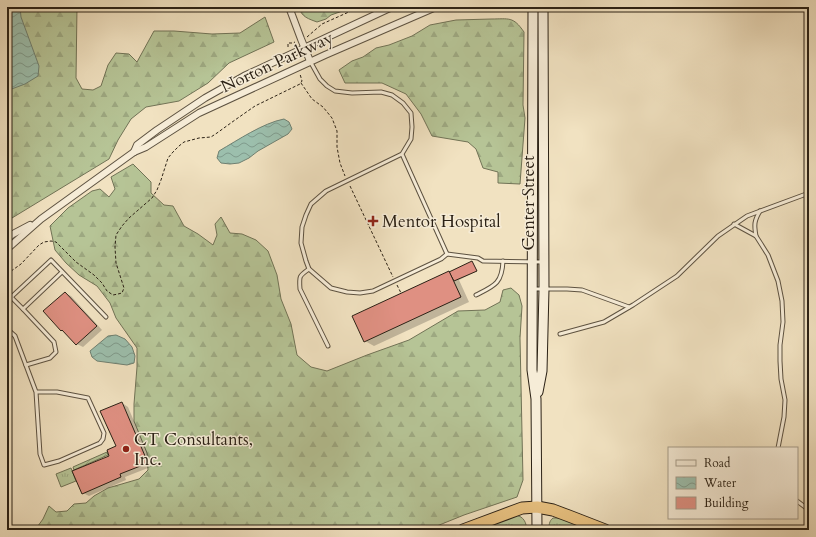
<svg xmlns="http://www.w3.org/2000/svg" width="816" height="537" font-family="Cardo,serif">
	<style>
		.grass { fill: url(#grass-tufts); stroke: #717356 }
		.forest { fill: url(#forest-firs); stroke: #717356 }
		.garden { fill: url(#garden-furrows); stroke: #717356 }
		.water { fill: url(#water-waves); stroke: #6f8071 }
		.shadow { fill: #0003 }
		.building { fill: #df9082; stroke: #2c2216 }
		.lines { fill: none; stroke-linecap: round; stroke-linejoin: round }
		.lane-casing { stroke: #5d5241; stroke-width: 5 }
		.street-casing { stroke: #5d5241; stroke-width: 8 }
		.secondary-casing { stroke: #2c2216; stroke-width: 11 }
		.highway-casing { stroke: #2c2216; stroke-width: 13 }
		.path { stroke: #2c2216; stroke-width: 1; stroke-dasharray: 3 2; stroke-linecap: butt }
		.lane { stroke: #f6ecd7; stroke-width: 3 }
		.street { stroke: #f6ecd7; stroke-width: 6 }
		.secondary { stroke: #f6ecd7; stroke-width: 9 }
		.highway { stroke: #e8c180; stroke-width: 11 }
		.poi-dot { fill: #8f2418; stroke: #f6ecd7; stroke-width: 1.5 }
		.labels { text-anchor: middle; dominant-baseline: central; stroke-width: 3; stroke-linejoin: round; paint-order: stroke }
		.street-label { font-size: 17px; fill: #2c2216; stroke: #f6ecd7 }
		.poi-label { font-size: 17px; fill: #2c2216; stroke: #f6ecd7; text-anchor: start }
	</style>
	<defs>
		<pattern id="grass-tufts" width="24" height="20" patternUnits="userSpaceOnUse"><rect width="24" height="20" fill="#b6c496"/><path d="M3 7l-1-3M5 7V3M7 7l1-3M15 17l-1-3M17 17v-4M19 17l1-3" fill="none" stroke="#9da881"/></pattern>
		<pattern id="forest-firs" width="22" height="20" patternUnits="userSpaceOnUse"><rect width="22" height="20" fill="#b6c496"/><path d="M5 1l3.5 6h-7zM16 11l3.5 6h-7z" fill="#9da881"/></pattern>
		<pattern id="garden-furrows" width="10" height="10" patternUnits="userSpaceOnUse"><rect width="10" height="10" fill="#b6c496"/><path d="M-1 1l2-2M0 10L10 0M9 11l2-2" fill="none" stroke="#9da881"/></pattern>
		<pattern id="water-waves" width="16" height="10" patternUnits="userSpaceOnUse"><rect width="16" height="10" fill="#9cbfad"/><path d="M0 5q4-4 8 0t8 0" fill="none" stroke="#7f9b8c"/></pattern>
	</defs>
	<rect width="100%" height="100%" fill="#f1e2c1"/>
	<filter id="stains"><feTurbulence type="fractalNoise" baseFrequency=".005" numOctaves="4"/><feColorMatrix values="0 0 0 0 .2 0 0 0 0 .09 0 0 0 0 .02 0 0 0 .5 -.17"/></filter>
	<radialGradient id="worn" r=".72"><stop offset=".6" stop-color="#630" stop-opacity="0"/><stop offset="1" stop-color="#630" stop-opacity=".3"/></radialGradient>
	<!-- grass -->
	<g class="grass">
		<polygon points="71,468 76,481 61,487 56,474"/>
		<path d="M516,515C524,517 526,522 527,530H473Z"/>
		<path d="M553,518H564L596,530H549C549,525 549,521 553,518Z"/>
	</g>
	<!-- forest -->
	<g class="forest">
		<polygon points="7,7 77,7 76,78 82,89 93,90 101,86 108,65 116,53 129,54 137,62 154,31 174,31 212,34 240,33 265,17 274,42 229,63 208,83 179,101 146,107 131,119 118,140 109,159 12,218 7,206"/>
		<path d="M299,7H354L331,15L326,19L317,22C309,19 301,17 299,7Z"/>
		<path d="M491,19C509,19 513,16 524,32L523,105L525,118L520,184L498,183V172L483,168L476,149L468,142L432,136L421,114L406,94L382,83H345L339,70L352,61L363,57L376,48L389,45L412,36L430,25L456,20Z"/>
		<polygon points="133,164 151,182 151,193 164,205 173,206 184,226 198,234 213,245 217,235 215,224 221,217 230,233 242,234 256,240 268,251 277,275 281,299 291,324 297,355 311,367 327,371 367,355 409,340 458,311 485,310 500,302 503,290 511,288 519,295 522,306 520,338 523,480 517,497 464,515 427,530 35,530 43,519 49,506 56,512 67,511 74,504 86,503 94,496 108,488 139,479 148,470 147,453 134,421 134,404 137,367 137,348 116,318 110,303 97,286 79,275 66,263 55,250 50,226 68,208 92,191 100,189 109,197 115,189 111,177"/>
	</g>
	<!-- garden -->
	<polygon class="garden" points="107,452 108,455 74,470 73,467"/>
	<!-- water -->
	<g class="water">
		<polygon points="7,7 20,7 21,17 39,66 38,76 25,84 9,90 7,90"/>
		<path d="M284,119L289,122L292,129L288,134L258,151L249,158L239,163L230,164L221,163L217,158L219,151C238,140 263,123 284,119Z"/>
		<polygon points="116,335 125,339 132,347 135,356 134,363 127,365 97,361 92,357 90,351 108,336"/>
	</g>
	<!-- shadow -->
	<g class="shadow">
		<polygon points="472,262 477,271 459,280 469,302 374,346 365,341 450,272"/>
		<polygon points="65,293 71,296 102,330 83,347 77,344 67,334 61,330"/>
		<polygon points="122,403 128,407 153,466 125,477 126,480 89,496 83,493 118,447"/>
	</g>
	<!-- building -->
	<g class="building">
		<polygon points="472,261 477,271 454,281 449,272"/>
		<polygon points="449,271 461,297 364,342 352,316"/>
		<polygon points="65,292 97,326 76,345 62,330 61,331 43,311"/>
		<polygon points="122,402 148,463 120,474 121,477 82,494 72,471 109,456 107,450 116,446 100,411"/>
	</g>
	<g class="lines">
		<defs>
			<g id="lane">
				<polyline points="310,61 320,79 327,86 335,91 352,93 381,92 392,95 403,103 411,113 412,127 411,139 402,154 447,254 441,259 373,291 360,293 347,292 331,288 309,269 306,261 301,243 302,227 306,215 311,204 326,191 402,154"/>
				<polyline points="734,224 756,236 768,255 778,281 782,301 783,322 780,345 780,361 781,379 785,400 784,417 778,448"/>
				<path d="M756,236C754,225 754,221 760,211"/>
				<polyline points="447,254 478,258 483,261 542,262"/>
				<path d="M309,269C299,276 299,276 300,289L328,346"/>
				<polyline points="534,289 567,289 582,290 629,307"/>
				<path d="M476,295C494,286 502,284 503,261"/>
				<polyline points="11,297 23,309"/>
				<polyline points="7,301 51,260 106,317"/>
				<polyline points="7,329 15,336 36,392 40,454 44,465 59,461 100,443 103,439 104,433 88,398 57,392 36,392"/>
				<polyline points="560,334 604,322 633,305 677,276 718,236 747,216 809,193"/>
				<polyline points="26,365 50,358 56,352 54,342 23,309 62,272"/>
				<polyline points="797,501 809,510"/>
			</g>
			<g id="street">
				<polyline points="289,7 301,39 310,61"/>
				<polyline points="134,152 137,145 157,130 205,98 244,76 392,7"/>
				<polyline points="7,239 13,234 30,225"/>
				<polyline points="7,249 41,219 134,152 146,147 199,113 325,55 436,7"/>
			</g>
			<g id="secondary">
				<polyline points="533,7 532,370 536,399 537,530"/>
				<polyline points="538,392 542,371 544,289 543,7"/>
			</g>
			<polyline id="highway" points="463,530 522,508 537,507 553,510 569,516 605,530"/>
		</defs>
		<!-- lane casing -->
		<use href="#lane" class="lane-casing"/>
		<!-- street casing -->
		<use href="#street" class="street-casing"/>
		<!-- secondary casing -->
		<use href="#secondary" class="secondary-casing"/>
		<!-- highway casing -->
		<use href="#highway" class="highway-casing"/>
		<!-- path -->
		<g class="path">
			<polyline points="307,37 322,24 360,7"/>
			<polyline points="288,47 288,43 293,43 295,42"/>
			<polyline points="301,83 312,99 323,107 332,118 337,131 337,147 340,163 345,176"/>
			<polyline points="350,186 393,277"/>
			<polyline points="7,274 21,264 39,245 44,242 51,241 56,242 76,262 94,275 102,283 107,291 113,295 118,294 122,293 124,288 116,263 115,247 116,235 122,226 129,218 152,198 157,190 161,180 168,158 173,152 179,146 184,142 199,138 211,137 217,133 235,120 255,106 300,84 302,81 300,74"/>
			<polyline points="397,285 401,293"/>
		</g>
		<!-- lane -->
		<use href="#lane" class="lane"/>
		<!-- street -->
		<use href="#street" class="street"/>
		<!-- secondary -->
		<use href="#secondary" class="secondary"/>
		<!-- highway -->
		<use href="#highway" class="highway"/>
	</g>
	<!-- markers -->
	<g class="poi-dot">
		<path d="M371 215h4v4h4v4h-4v4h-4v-4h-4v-4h4z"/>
		<circle cx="126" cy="449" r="4"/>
	</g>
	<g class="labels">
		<!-- street labels -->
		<g class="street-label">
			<text transform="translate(277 62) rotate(-25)">Norton Parkway</text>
			<text transform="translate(528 203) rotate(-90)">Center Street</text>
		</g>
		<!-- poi labels -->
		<g class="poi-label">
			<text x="382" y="221">Mentor Hospital</text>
			<text x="134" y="439">CT Consultants,<tspan x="134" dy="20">Inc.</tspan></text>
		</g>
	</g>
	<!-- margin -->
	<rect width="816" height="537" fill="none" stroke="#f1e2c1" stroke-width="24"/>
	<rect x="8" y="8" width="800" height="521" fill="none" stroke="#2c2216" stroke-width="2"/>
	<rect x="12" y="12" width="792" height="513" fill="none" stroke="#2c2216"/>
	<!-- legend -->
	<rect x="668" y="447" width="130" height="72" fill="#f6ecd7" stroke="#a59b8a"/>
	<rect x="676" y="460" width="20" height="6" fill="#f6ecd7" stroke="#a59b8a"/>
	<text x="704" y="467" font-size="12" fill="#2c2216">Road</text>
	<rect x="676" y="477" width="20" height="12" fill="url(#water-waves)" stroke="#a59b8a"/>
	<text x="704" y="487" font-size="12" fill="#2c2216">Water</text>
	<rect x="676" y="497" width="20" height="12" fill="#df9082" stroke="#a59b8a"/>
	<text x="704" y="507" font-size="12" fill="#2c2216">Building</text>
	<rect width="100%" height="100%" filter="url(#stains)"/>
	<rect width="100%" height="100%" fill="url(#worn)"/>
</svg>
